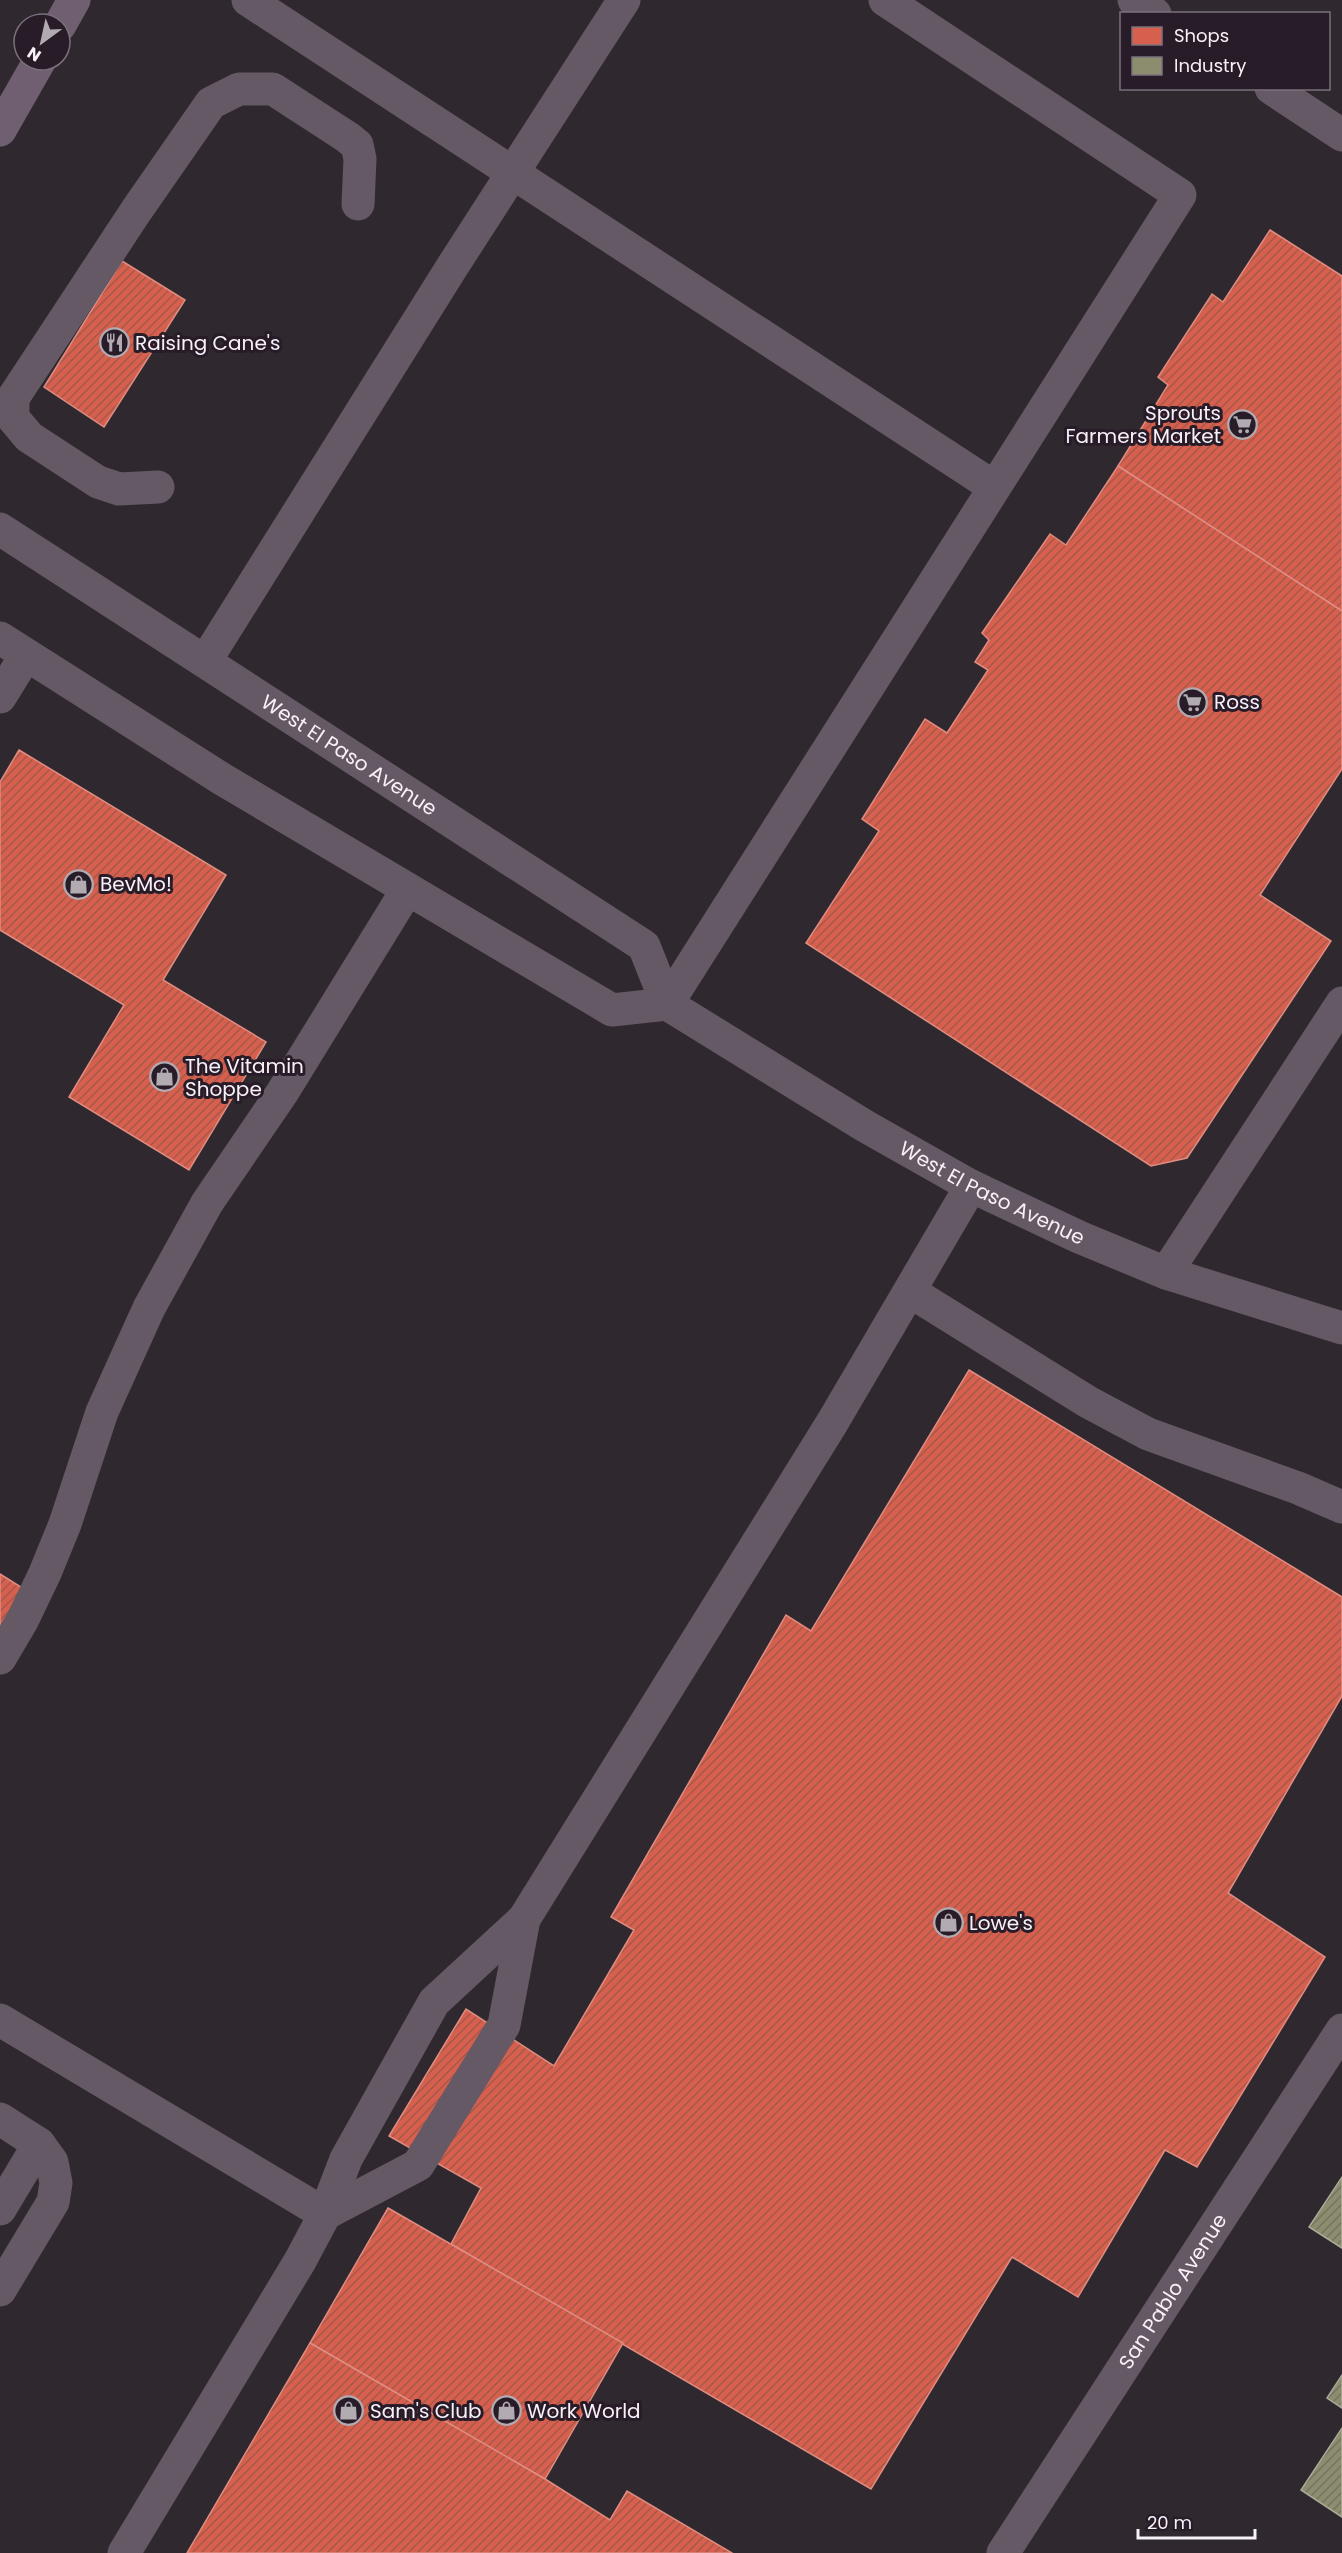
<svg xmlns="http://www.w3.org/2000/svg" width="1342" height="2553" font-family="Poppins,sans-serif">
	<style>
		.shops { fill: url(#shops-hatch); stroke: #e08c81; stroke-width: 1.5 }
		.industry { fill: url(#industry-hatch); stroke: #acaa98; stroke-width: 1.5 }
		.lines { fill: none; stroke-linecap: round; stroke-linejoin: round }
		.minor { stroke: #645965; stroke-width: 33 }
		.major { stroke: #6f5f70; stroke-width: 33 }
		.labels { text-anchor: middle; dominant-baseline: central; stroke-width: 6; stroke-linejoin: round; paint-order: stroke }
		.poi-label { font-size: 20px; fill: #f8f1f9; stroke: #271c28; text-anchor: start }
		.street-label { font-size: 20px; fill: #f8f1f9; stroke: #271c28 }
	</style>
	<defs>
		<pattern id="shops-hatch" width="6" height="6" patternUnits="userSpaceOnUse" patternTransform="scale(1.5)"><rect width="6" height="6" fill="#d6604d"/><path d="M-1 1l2-2M0 6l6-6M5 7l2-2" fill="none" stroke="#a5584c"/></pattern>
		<pattern id="industry-hatch" width="6" height="6" patternUnits="userSpaceOnUse" patternTransform="scale(1.5)"><rect width="6" height="6" fill="#8c8c6e"/><path d="M-1 1l2-2M0 6l6-6M5 7l2-2" fill="none" stroke="#757462"/></pattern>
	</defs>
	<rect width="100%" height="100%" fill="#2f292f"/>
	<!-- shops -->
	<g class="shops">
		<polygon points="1270,230 1342,276 1342,611 1118,466 1168,385 1158,377 1212,294 1223,302"/>
		<polygon points="122,261 185,300 104,427 44,387"/>
		<polygon points="1118,466 1342,611 1342,769 1260,895 1331,941 1187,1158 1151,1166 806,943 879,831 862,819 925,719 947,733 988,670 975,662 989,640 982,633 1050,534 1066,545"/>
		<polygon points="19,750 226,875 163,980 266,1042 189,1170 69,1097 124,1005 0,930 0,782"/>
		<polygon points="969,1370 1342,1597 1342,1696 1228,1893 1325,1957 1197,2167 1165,2150 1078,2297 1012,2257 871,2489 451,2244 481,2188 389,2136 466,2009 554,2066 634,1930 611,1917 786,1615 811,1631"/>
		<polygon points="0,1574 24,1589 0,1628"/>
		<polygon points="388,2208 623,2343 545,2479 310,2343"/>
		<polygon points="310,2343 545,2479 610,2520 627,2491 732,2553 187,2553"/>
	</g>
	<!-- industry -->
	<g class="industry">
		<polygon points="1342,2177 1342,2248 1309,2227"/>
		<polygon points="1342,2375 1342,2408 1327,2398"/>
		<polygon points="1342,2428 1342,2517 1301,2490"/>
	</g>
	<g class="lines">
		<!-- minor -->
		<g class="minor">
			<polyline points="248,0 994,487"/>
			<polyline points="1134,0 1155,14"/>
			<polyline points="1271,88 1342,135"/>
			<polyline points="158,487 119,489 98,482 29,437 13,418 13,398 136,211 211,103 239,89 273,89 347,137 357,145 360,159 358,204"/>
			<path id="s1" d="M0,529L644,946L667,1004L865,1126L971,1186L1079,1237L1166,1273L1342,1328"/>
			<polyline points="0,638 222,779 612,1010 667,1004"/>
			<polyline points="206,660 452,267 624,0"/>
			<polyline points="0,697 26,655"/>
			<polyline points="667,1004 1180,195 885,0"/>
			<polyline points="1166,1273 1342,1003"/>
			<polyline points="911,1292 1088,1402 1148,1434 1298,1488 1342,1507"/>
			<polyline points="0,1658 23,1619 45,1573 65,1524 102,1412 149,1308 207,1203 282,1093 407,890"/>
			<polyline points="0,2020 325,2214 418,2165 504,2025 524,1919"/>
			<polyline points="0,2119 39,2144 52,2162 56,2183 53,2202 0,2290"/>
			<polyline points="0,2209 39,2144"/>
			<polyline points="124,2553 300,2261 325,2214 346,2159 434,2002 524,1919 832,1423 971,1186"/>
			<path id="s2" d="M1003,2553L1342,2030"/>
		</g>
		<!-- major -->
		<g class="major">
			<polyline points="60,25 74,0"/>
			<polyline points="0,130 40,60"/>
		</g>
	</g>
	<!-- icons -->
	<defs>
		<symbol id="restaurant-ring" viewBox="-11 -11 22 22"><circle r="9.5" fill="#271c28" stroke="#b2abb2" stroke-width="1.5"/><path d="M-5-6h1v4h1v-4h1v4h1v-4h1v5L-1.5 .5V6h-2V.5L-5-1ZM5-6V6H3V1.5H1.5Q1.5-4 5-6Z" fill="#b2abb2"/></symbol>
		<symbol id="supermarket-ring" viewBox="-11 -11 22 22"><circle r="9.5" fill="#271c28" stroke="#b2abb2" stroke-width="1.5"/><path d="M-6-5.5h2.5l.6 2H6L4.5 2H-2.5L-4.4-4H-6ZM-1.5 3.2a1.3 1.3 0 1 0 .1 0ZM3 3.2a1.3 1.3 0 1 0 .1 0Z" fill="#b2abb2"/></symbol>
		<symbol id="shop-ring" viewBox="-11 -11 22 22"><circle r="9.5" fill="#271c28" stroke="#b2abb2" stroke-width="1.5"/><path d="M-5-2.5h2.3a2.7 3.5 0 0 1 5.4 0H5L5.5 6h-11ZM-1.5-2.5h3a1.5 2.3 0 0 0-3 0Z" fill="#b2abb2"/></symbol>
	</defs>
	<g fill-rule="evenodd">
		<use href="#restaurant-ring" x="98" y="326" width="33" height="33"/>
		<use href="#supermarket-ring" x="1226" y="408" width="33" height="33"/>
		<use href="#supermarket-ring" x="1176" y="686" width="33" height="33"/>
		<use href="#shop-ring" x="62" y="868" width="33" height="33"/>
		<use href="#shop-ring" x="148" y="1060" width="33" height="33"/>
		<use href="#shop-ring" x="932" y="1906" width="33" height="33"/>
		<use href="#shop-ring" x="332" y="2394" width="33" height="33"/>
		<use href="#shop-ring" x="490" y="2394" width="33" height="33"/>
	</g>
	<g class="labels">
		<!-- poi labels -->
		<g class="poi-label">
			<text x="135" y="343">Raising Cane's</text>
			<text x="1221" y="413" text-anchor="end">Sprouts<tspan x="1221" dy="23">Farmers Market</tspan></text>
			<text x="1214" y="702">Ross</text>
			<text x="100" y="884">BevMo!</text>
			<text x="185" y="1066">The Vitamin<tspan x="185" dy="23">Shoppe</tspan></text>
			<text x="969" y="1923">Lowe's</text>
			<text x="370" y="2411">Sam's Club</text>
			<text x="527" y="2411">Work World</text>
		</g>
		<!-- street labels -->
		<g class="street-label">
			<text stroke="none"><textPath href="#s1" startOffset="416">West El Paso Avenue</textPath></text>
			<text stroke="none"><textPath href="#s1" startOffset="1206">West El Paso Avenue</textPath></text>
			<text stroke="none"><textPath href="#s2" startOffset="312">San Pablo Avenue</textPath></text>
		</g>
	</g>
	<!-- legend -->
	<rect x="1120" y="12" width="210" height="78" fill="#271c28" stroke="#7b717c" stroke-width="1.5"/>
	<rect x="1132" y="27" width="30" height="18" fill="#d6604d" stroke="#7b717c" stroke-width="1.5"/>
	<text x="1174" y="42" font-size="18" fill="#f8f1f9">Shops</text>
	<rect x="1132" y="57" width="30" height="18" fill="#8c8c6e" stroke="#7b717c" stroke-width="1.5"/>
	<text x="1174" y="72" font-size="18" fill="#f8f1f9">Industry</text>
	<!-- north arrow -->
	<g transform="translate(42 42) rotate(213)"><circle r="28" fill="#271c28" stroke="#7b717c" stroke-width="1.5"/>
	<path d="M0-4.5L10 22L0 15L-10 22Z" fill="#b2abb2"/>
	<text y="-9" font-size="16" font-weight="bold" text-anchor="middle" fill="#f8f1f9">N</text>
	</g>
	<!-- scale -->
	<path d="M1138 2529v9h117v-9" fill="none" stroke="#f8f1f9" stroke-width="3"/>
	<text x="1147" y="2529" font-size="18" fill="#f8f1f9" stroke="#271c28" stroke-width="4.5" paint-order="stroke">20 m</text>
</svg>
